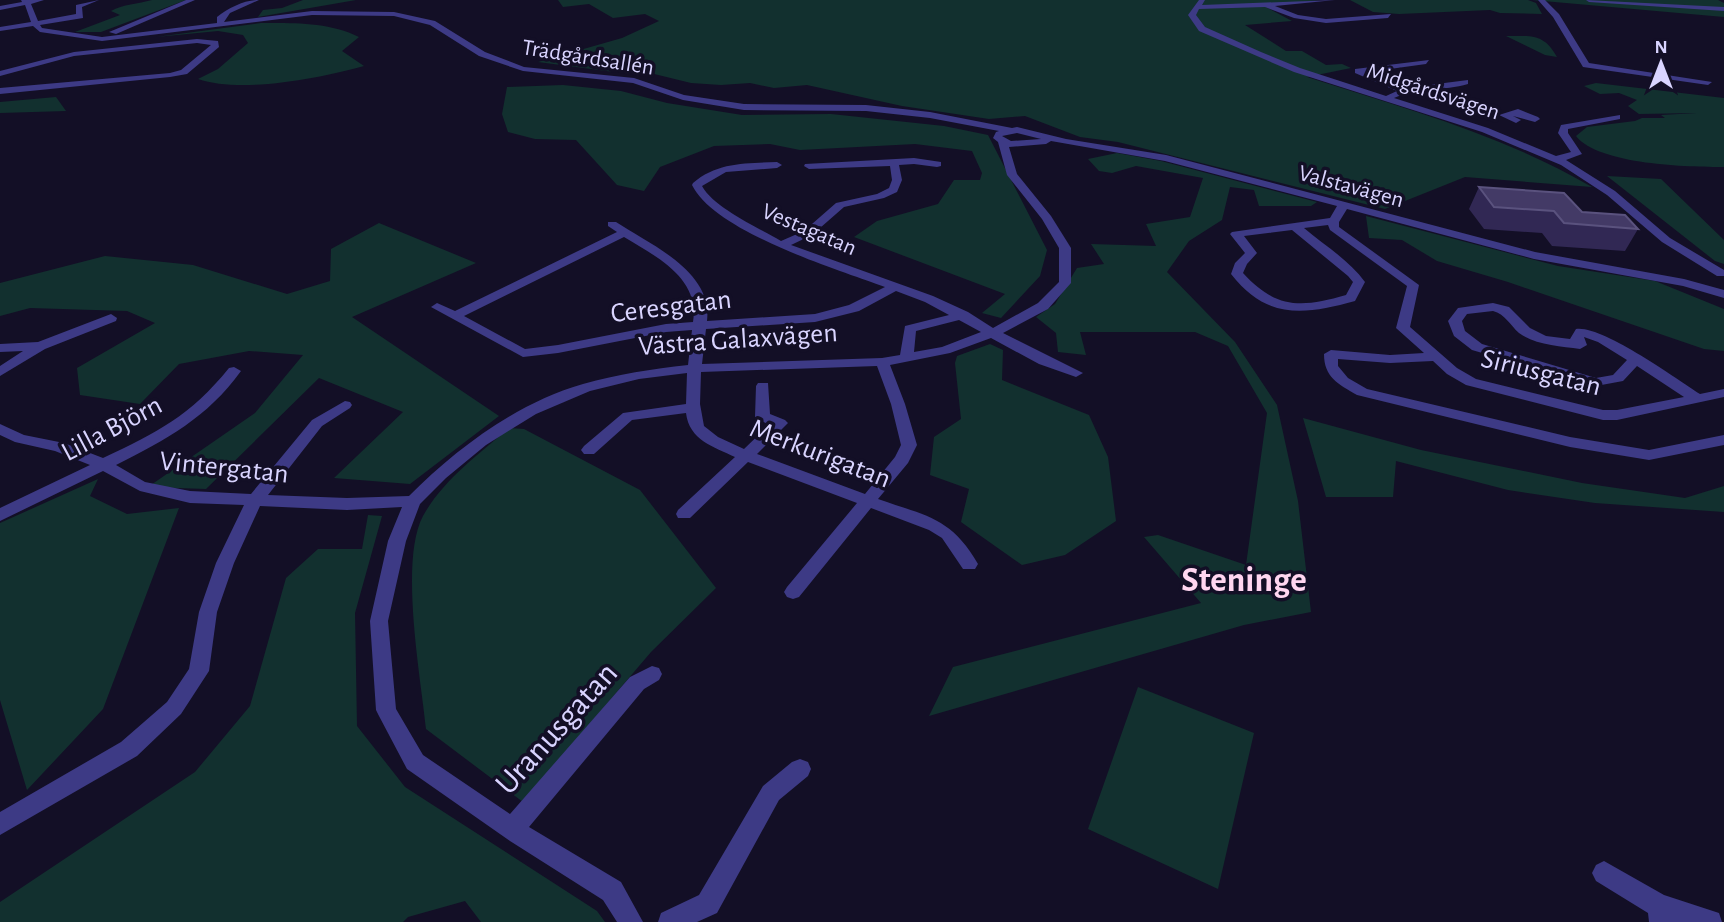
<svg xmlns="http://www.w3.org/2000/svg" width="1724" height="922" font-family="'Alegreya Sans',sans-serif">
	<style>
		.green { fill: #12302f }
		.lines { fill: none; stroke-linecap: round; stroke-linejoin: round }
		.minor { fill: #3d3a85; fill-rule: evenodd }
		.wall { fill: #312854 }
		.building { fill: #433a66; stroke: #5a527e; stroke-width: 2 }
		.labels { text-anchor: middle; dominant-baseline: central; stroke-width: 7; stroke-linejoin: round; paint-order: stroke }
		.far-street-label { font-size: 23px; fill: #d9d4ff; stroke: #130f26 }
		.street-label { font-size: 28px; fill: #d9d4ff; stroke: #130f26 }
		.near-street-label { font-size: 33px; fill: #d9d4ff; stroke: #130f26 }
		.district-label { font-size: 35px; font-weight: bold; fill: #ffd6f0; stroke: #130f26 }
	</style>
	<rect width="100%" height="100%" fill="#130f26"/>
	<!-- green -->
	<g class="green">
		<path d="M152,0H186L101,32H75L120,15L111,11C123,4 138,4 152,0Z"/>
		<polygon points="303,0 356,0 258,17 263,10 282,8"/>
		<path d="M558,0H1320L1264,6L1292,21L1245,25L1286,51H1302L1326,65L1342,64L1351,68L1307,77C1404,108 1503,135 1592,187L1465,177L1385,209L1118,142L1080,137L1025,116L989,119L902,106L807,85L774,88L750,83L721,85L691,83L642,71L614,72L538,62L622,38L659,21L645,14L613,18L589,4L563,7Z"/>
		<polygon points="1350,0 1528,0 1536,3 1542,14 1500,13 1490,10 1399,14 1373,12"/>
		<polygon points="1532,0 1718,0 1724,3 1724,17"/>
		<path d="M261,23C294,23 329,22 359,37L342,51L364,66C320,78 242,94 198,79L218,69L248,43L243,35L218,31L156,37Z"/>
		<path d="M1506,36C1531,36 1544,33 1557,57L1545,55Z"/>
		<path d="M1596,83L1724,98V167C1689,167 1599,165 1576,136L1587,127L1635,121L1642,118H1665L1661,115L1697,113L1639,114L1628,106L1637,100L1619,93L1600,94L1584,86Z"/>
		<polygon points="563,85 621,91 667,103 742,115 831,114 944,126 988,135 1047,250 1040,276 1001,318 982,313 1005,294 854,237 877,221 938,204 954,180 980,180 982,173 972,151 915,144 800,150 770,144 714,146 660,167 644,191 617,185 576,140 535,139 508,132 502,114 507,87"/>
		<polygon points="56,97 66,111 0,113 0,102"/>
		<polygon points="1117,153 1161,161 1317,202 1311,206 1259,206 1254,190 1230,187 1222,220 1189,241 1167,272 1235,342 1277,405 1298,501 1311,612 1244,625 929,716 953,667 1201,603 1144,537 1158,535 1246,565 1267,413 1228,346 1195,332 1080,332 1086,355 1058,352 1056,333 1036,317 1055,304 1077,268 1104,264 1091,244 1156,246 1146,224 1190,217 1203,178 1136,166 1112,173 1099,171 1088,159"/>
		<polygon points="1607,176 1661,179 1724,240 1724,264 1715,261"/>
		<polygon points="1366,216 1558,266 1655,281 1724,309 1724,351 1704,349 1508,282 1437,261 1402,240 1369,238"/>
		<polygon points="379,223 476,263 352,317 499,416 410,484 334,478 403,412 319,378 206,489 148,487 255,413 303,355 249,351 179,364 140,404 80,395 77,368 155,323 127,311 30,308 0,316 0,283 105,256 193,265 287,294 330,281 331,249"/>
		<polygon points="990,344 1003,350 1002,380 1089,415 1108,457 1116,521 1065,555 1022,565 961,522 969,489 930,475 934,437 961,419 955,363 957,356"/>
		<polygon points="1303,418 1421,450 1582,483 1685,498 1724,486 1724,512 1595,503 1508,490 1396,461 1393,497 1326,497"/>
		<path d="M509,428L524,429L640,490L716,588L651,652L523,802L426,729C421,678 399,561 423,516C443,480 478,455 509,428Z"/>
		<polygon points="98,479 90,496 127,514 179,508 103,709 27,790 0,700 0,523"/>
		<polygon points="368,515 382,516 355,613 357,726 405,787 597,911 605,922 481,922 465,901 408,917 403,922 0,922 0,902 195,772 250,706 286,578 318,549 362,549"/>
		<polygon points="1138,687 1254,733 1218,889 1088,829"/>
	</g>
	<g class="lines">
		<!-- minor -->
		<g class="minor">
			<path d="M21,0H44L31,4L38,21L76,14V5L99,0L82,7L83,18L40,25L42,28L102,37L217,23V17C229,8 244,0 259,0L230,13L224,22L312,11L394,12L435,21L485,52L524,67L634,78L684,95L744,104L866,105L930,112L1012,128L1017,127L1066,139L1166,155L1535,252L1684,279L1724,290V298L1683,286L1534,259L1347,209L1339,222V227L1419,285L1410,327L1457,368L1476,379L1603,410H1617L1684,397L1637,366L1623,381L1596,386L1472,350L1454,336L1448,321L1458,308L1493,303L1509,307L1530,328L1546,336L1570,339L1576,329C1602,325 1675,378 1700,394L1724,389V397L1617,420H1603L1466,385L1447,374L1433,361L1390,363L1338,359V366L1348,378L1367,389L1570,437L1649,450L1724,435V445L1649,460L1570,447L1357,395C1338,384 1324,377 1324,354L1331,350L1390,355L1424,353L1396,328L1407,286L1330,230L1328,225L1304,228C1324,245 1349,260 1365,282L1355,301C1304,315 1267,320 1231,274L1235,263L1245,253L1230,234L1232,232L1330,218L1337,206L1165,161L1051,141L1046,144L1009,147L1017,174L1051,216L1071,248V283L1048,309L1003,333L1083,373L1076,377L1039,364L991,338L950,353L890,365L905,404L917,445L908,463L878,499C926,516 951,517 978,564L975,569H963L942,538L929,530L871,508L799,597L793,599L787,597L784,592L787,587L857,503L748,462L690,518H678L676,514L678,510L735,457C714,447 689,440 686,413L632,420L594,454H584L581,450L584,446L623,413L686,404L687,373L639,379L590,391L536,414L486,445L446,478L420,504L406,541L388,621L396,709L423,755L510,814L630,677L652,666L659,668L662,674L659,680L644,689L529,827L621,882L643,922H617L603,900L510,841L407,769L379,716L376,710L370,621L388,541L402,507L347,510L260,506L234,563L217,612L209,671L181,714L137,756L0,835V812L121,742L167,702L189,669L199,612L216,563L244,505L190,503L140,491L103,471L0,521V508L90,465L55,451L15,442L0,435V424L24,435L64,443L103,458C158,432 190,416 229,368L234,367L241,371C207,418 167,439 116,465L145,482L190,491L251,494L312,420L345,401L350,402L352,405L350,408L322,426L268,495L347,498L409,496C457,448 517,403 583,384C618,374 652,369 688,365L692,330L666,332L558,353L523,357L431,307L437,303L455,311L617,232L608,226V222H616C651,245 713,271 707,321L815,314L849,305L885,287C836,269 715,232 692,185L693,183C717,162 747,163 777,162L782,165L777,168L726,172L702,186C714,208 759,228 781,241L804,231L836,203L877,194L889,188L892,180L890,166L809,169L804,166L805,164L914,158L941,162V166L937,167L914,164L899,165L902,180L897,192L884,198L844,207L812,235L791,245L933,296L968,312L993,328L1038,303L1059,282V248L1042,219L1007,175L998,142L993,138L996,132L999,131L930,118L866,111L744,110L683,100L633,83L523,71L479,56L430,25L394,16L312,15L102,41L40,32L33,26L0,31V27L31,22L25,5L0,10V6L22,2ZM1017,133L1041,139L1011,141L1002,136ZM1292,230L1348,276L1353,282L1346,295C1301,308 1276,309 1243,273L1247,264L1257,253L1244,236ZM624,237C657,257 700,278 693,322L666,324L558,345L525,349L464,316ZM896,291L925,302L949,315L905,326L900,355L882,358L702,364L706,329L815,322L859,311ZM1493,311C1505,314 1510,325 1519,333C1535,345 1560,346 1580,349L1587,345L1584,337L1598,342L1627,360L1613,375L1596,378L1482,344L1465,331L1462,321L1467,314ZM959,320L981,332L942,347L914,352L916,331ZM877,366L891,404L901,445L895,457L865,494L757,454L788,423L785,420L770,414L768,383H758L756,386L755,417L769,425L744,449L718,437L704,426L700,404L701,372Z"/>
			<polygon points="186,0 195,0 116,34 109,32"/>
			<path d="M1199,0H1205L1202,5L1335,0L1275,6L1298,15L1326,19L1391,14L1388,18L1326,23L1294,18L1265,7L1199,9L1196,15L1205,27L1261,52L1300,68L1386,96L1397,91L1355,73V69L1429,60L1426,64L1368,72L1405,88L1468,80V84C1444,91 1417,88 1394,98L1488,128L1556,156L1571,152L1558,133L1561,125L1620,115V119L1568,129V133L1582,154L1566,160L1615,191L1670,238L1724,270V276H1717L1662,242L1607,195L1561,165L1482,132L1294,72L1199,31L1188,15Z"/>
			<polygon points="1538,0 1545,0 1559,14 1589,63 1712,82 1708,85 1583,67 1553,17"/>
			<polygon points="1586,0 1724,7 1724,11 1589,2"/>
			<polygon points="197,39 218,41 219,47 187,74 170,77 0,94 0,88 170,73 181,70 211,45 197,43 74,56 0,76 0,71 74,52"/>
			<polygon points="1518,109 1538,117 1540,119 1535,122 1513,116 1521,120 1516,123 1499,115"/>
			<polygon points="111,314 117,318 116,321 45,349 0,376 0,366 23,351 0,352 0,344 38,342"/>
			<polygon points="800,759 808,762 811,769 808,776 779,800 717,913 697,922 658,922 661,913 699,895 763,786 792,762"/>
			<polygon points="1604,861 1664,895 1719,913 1722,922 1649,922 1648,913 1596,881 1592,873 1596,865"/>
		</g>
	</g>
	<!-- wall -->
	<polygon class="wall" points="1479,187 1582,212 1638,229 1625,251 1552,246 1542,233 1484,229 1469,209"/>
	<!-- building -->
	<polygon class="building" points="1479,187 1564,193 1582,212 1625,215 1638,229 1564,223 1554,211 1494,207"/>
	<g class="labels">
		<!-- far-street labels -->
		<g class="far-street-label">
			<text transform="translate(588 58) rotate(9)">Trädgårdsallén</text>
			<text transform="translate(1433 92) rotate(18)">Midgårdsvägen</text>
			<text transform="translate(1351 187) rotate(15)">Valstavägen</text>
			<text transform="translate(809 230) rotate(23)">Vestagatan</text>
		</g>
		<!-- street labels -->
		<g class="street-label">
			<text transform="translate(671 307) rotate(-7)">Ceresgatan</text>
			<text transform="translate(738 340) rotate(-4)">Västra Galaxvägen</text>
			<text transform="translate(1541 373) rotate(14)">Siriusgatan</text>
			<text transform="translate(112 429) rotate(-28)">Lilla Björn</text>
			<text transform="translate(820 454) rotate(21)">Merkurigatan</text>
			<text transform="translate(224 468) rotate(6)">Vintergatan</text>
		</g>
		<!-- near-street labels -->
		<g class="near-street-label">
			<text transform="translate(557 729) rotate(-48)">Uranusgatan</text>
		</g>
		<!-- district labels -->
		<g class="district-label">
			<text x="1244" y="580">Steninge</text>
		</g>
	</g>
	<!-- north arrow -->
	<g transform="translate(1661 63)" stroke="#130f26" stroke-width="5" paint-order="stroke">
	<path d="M0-5L12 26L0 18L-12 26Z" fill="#d9d4ff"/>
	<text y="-10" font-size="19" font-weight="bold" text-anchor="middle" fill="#d9d4ff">N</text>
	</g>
</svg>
